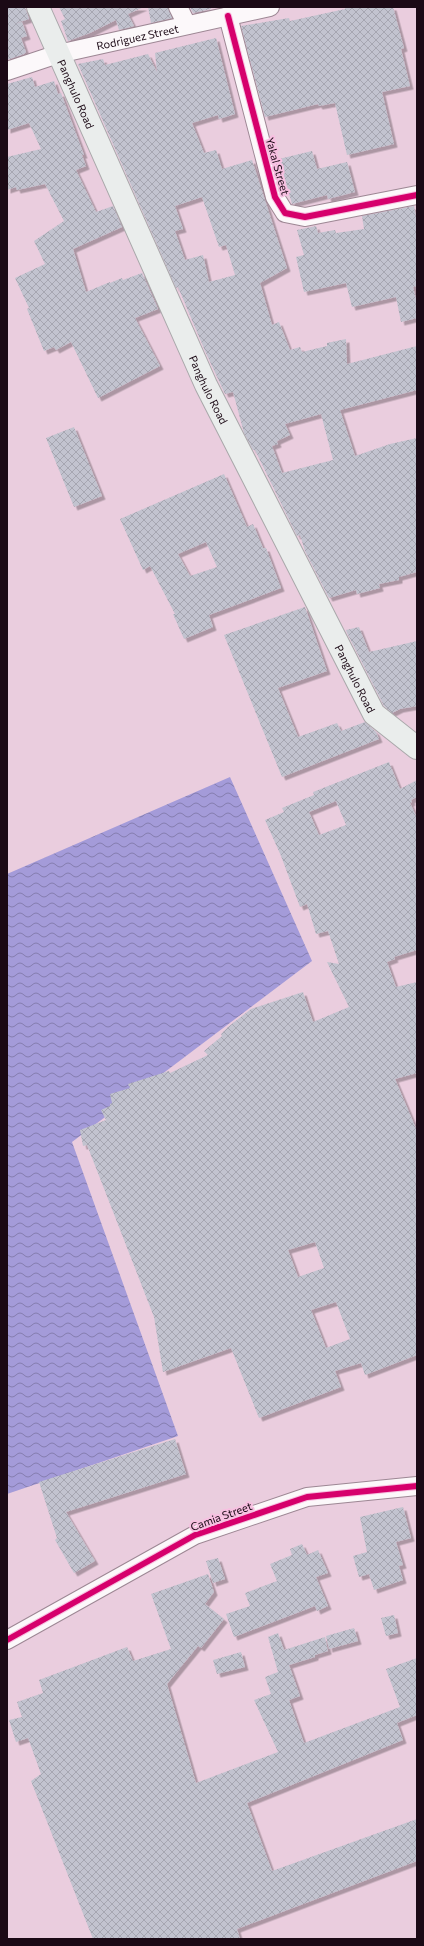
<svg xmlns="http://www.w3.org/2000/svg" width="424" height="1946" font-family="Commissioner,sans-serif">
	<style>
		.water { fill: url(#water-waves) }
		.building { fill: url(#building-cross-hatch); fill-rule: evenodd; filter: url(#shadow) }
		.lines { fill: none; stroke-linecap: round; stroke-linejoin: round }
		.minor-casing { stroke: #9d8794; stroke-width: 20 }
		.major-casing { stroke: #a9a8aa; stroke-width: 24 }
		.minor { stroke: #fcf8fa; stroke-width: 18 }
		.major { stroke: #eaedec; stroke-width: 22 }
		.cycleway-casing { stroke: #f7c0e1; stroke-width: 8 }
		.cycleway { stroke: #d6006c; stroke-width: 6 }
		.labels { text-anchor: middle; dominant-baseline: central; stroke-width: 4; stroke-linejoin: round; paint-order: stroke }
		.street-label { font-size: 11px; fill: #1b0915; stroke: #f7c0e1 }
	</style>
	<defs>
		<pattern id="water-waves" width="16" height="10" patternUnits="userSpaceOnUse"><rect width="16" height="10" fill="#a49bd9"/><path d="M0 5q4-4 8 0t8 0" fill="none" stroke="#857daf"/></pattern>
		<pattern id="building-cross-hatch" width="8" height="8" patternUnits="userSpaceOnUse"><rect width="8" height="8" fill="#c2c3cf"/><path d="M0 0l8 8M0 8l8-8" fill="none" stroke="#a6a6b1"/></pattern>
		<filter id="shadow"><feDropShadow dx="3.5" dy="3.5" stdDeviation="0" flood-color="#0004"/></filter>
	</defs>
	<rect width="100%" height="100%" fill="#eacdde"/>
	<!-- water -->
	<polygon class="water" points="230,777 312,961 72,1142 178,1436 7,1494 7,874"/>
	<!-- building -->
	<g class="building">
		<polygon points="7,7 25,7 29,19 14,24 22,22 27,36 21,38 26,52 24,54 7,60"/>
		<polygon points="59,7 144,7 128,14 134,26 119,30 116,20 90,33 68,41 61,21 65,19"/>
		<polygon points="148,7 168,7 172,18 151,23"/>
		<polygon points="190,7 211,7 211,9 193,13"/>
		<polygon points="345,7 393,7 404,48 401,49 410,86 382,92 394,144 347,155 335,103 319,106 318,104 265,117 241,26 289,18 290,21 345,9"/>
		<path d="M216,38L235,114L219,119L218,115L192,123L204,153L216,150L222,169L252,160L287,268L260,283L272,325L279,322L290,350L300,347L302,352L327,346V343L346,339L347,364L417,346V390L340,410L355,456L390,444L417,438V572L399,577V580L379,584L380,588L357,594L356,590L329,598L305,551L300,535L297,536L255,450H253L244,433L233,392L225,394L205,351L178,287L176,288L78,64L103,59L105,65L148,54L157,72L155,53ZM202,197L219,247L226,245L235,275L209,282L203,255L185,260L175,231L183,229L175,206ZM321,414L333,460L282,473L272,446L278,444L277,441L290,435L285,424Z"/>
		<polygon points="32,77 35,87 54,81 58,94 61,93 84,155 82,155 86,166 76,170 96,212 113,206 122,227 73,249 86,292 110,282 110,283 122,278 123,280 142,273 158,309 135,318 160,366 98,398 71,342 56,350 54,347 44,351 27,309 29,308 15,278 45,264 34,241 64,221 45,184 17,190 16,187 7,190 7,157 41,149 29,123 7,130 7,84"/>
		<polygon points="312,151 317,169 347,162 355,192 328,199 327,195 292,204 279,159"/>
		<polygon points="414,206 417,222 417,286 413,287 417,303 417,318 401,322 396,297 352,307 346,283 304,292 296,257 304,255 297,230 316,226 318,233 335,230 336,233 364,229 362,216"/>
		<polygon points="74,427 102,496 74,507 46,438"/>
		<path d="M224,474L247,527L253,524L263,548H266L281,588L209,615L213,627L184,639L173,614H175L150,566L143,570L120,519ZM206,542L217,567L190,576L178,554Z"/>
		<polygon points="305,607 327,671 278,688 298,737 337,723 341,731 365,722 376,732 379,739 282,777 224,635"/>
		<polygon points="359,627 369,652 417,641 417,706 400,709 392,713 384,706 347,633 346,630"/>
		<path d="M389,762L400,789L417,780V797L411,800L412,802L410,803L417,818V950L394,957L395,959L387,962L396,987L417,982V1073L395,1079L417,1131V1355L365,1375L361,1363L335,1371L341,1387L259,1418L231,1348L163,1372L154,1317L87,1145L83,1146L80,1130L106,1120L101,1110L110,1106V1104L112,1103L110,1094L130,1088L128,1084L169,1071L170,1073L208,1055L204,1051L222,1036L221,1034L228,1027L251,1009L303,992L313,1022L349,1007L327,962L339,964L328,931L316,934L307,904L300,907L281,856L265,820L284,812L282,808L314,795L313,792ZM336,801L346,825L319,835L309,812ZM315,1242L324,1268L298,1277L288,1250ZM336,1302L350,1339L326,1348L311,1310Z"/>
		<polygon points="175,1439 186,1474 66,1512 95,1561 74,1573 55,1540 57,1538 39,1482"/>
		<polygon points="403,1507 411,1538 396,1542 403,1565 399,1566 403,1580 374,1590 369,1574 359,1577 353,1556 367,1552 360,1517"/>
		<polygon points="302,1544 307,1555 318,1550 328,1573 316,1577 328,1606 317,1611 315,1606 234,1637 226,1614 250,1606 245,1593 277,1581 270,1564 292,1555 290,1549"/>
		<polygon points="218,1558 225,1579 213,1583 206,1561"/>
		<polygon points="208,1574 214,1592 205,1604 224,1619 201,1648 198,1646 167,1684 196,1783 278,1752 254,1700 271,1694 265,1677 278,1672 268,1637 278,1633 284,1650 325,1637 328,1651 315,1655 315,1657 289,1665 300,1696 289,1700 304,1743 400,1707 386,1669 417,1658 417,1715 397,1723 403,1740 247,1803 272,1871 417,1819 417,1861 237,1929 240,1939 93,1939 31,1781 41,1774 28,1738 16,1742 9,1720 22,1717 17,1702 43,1693 39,1680 127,1647 133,1661 171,1649 151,1594"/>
		<polygon points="394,1615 398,1633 386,1636 381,1618"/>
		<polygon points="354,1628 358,1641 329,1649 326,1636"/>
		<polygon points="241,1652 245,1667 217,1674 213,1660"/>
	</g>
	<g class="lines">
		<defs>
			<g id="minor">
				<polyline points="178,7 187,25"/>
				<polyline points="228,16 275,197 285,213 305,217 417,195"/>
				<path id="s1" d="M7,71L58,54L270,7"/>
				<polyline points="7,1640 195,1535 307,1497 417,1486"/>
			</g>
			<g id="major">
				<path id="s2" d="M38,7L206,385L374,714L417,748"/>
			</g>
		</defs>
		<!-- minor casing -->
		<use href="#minor" class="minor-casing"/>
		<!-- major casing -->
		<use href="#major" class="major-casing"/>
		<!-- minor -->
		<use href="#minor" class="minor"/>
		<!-- major -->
		<use href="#major" class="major"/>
		<defs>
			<g id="cycleway">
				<polyline points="228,16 275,197 285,213 305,217 417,195"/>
				<polyline points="7,1640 195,1535 307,1497 417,1486"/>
			</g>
		</defs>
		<!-- cycleway casing -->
		<use href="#cycleway" class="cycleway-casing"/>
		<!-- cycleway -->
		<use href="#cycleway" class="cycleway"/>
	</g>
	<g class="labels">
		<!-- street labels -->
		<g class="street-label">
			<text stroke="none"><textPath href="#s1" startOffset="135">Rodriguez Street</textPath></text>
			<text stroke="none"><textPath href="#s2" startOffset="95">Panghulo Road</textPath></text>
			<text transform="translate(278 166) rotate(74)">Yakal Street</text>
			<text stroke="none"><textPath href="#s2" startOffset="419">Panghulo Road</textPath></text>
			<text stroke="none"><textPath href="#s2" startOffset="743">Panghulo Road</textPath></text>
			<text transform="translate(221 1516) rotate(-20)">Camia Street</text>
		</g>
	</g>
	<!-- border -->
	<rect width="424" height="1946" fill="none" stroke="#1b0915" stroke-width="16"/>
</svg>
